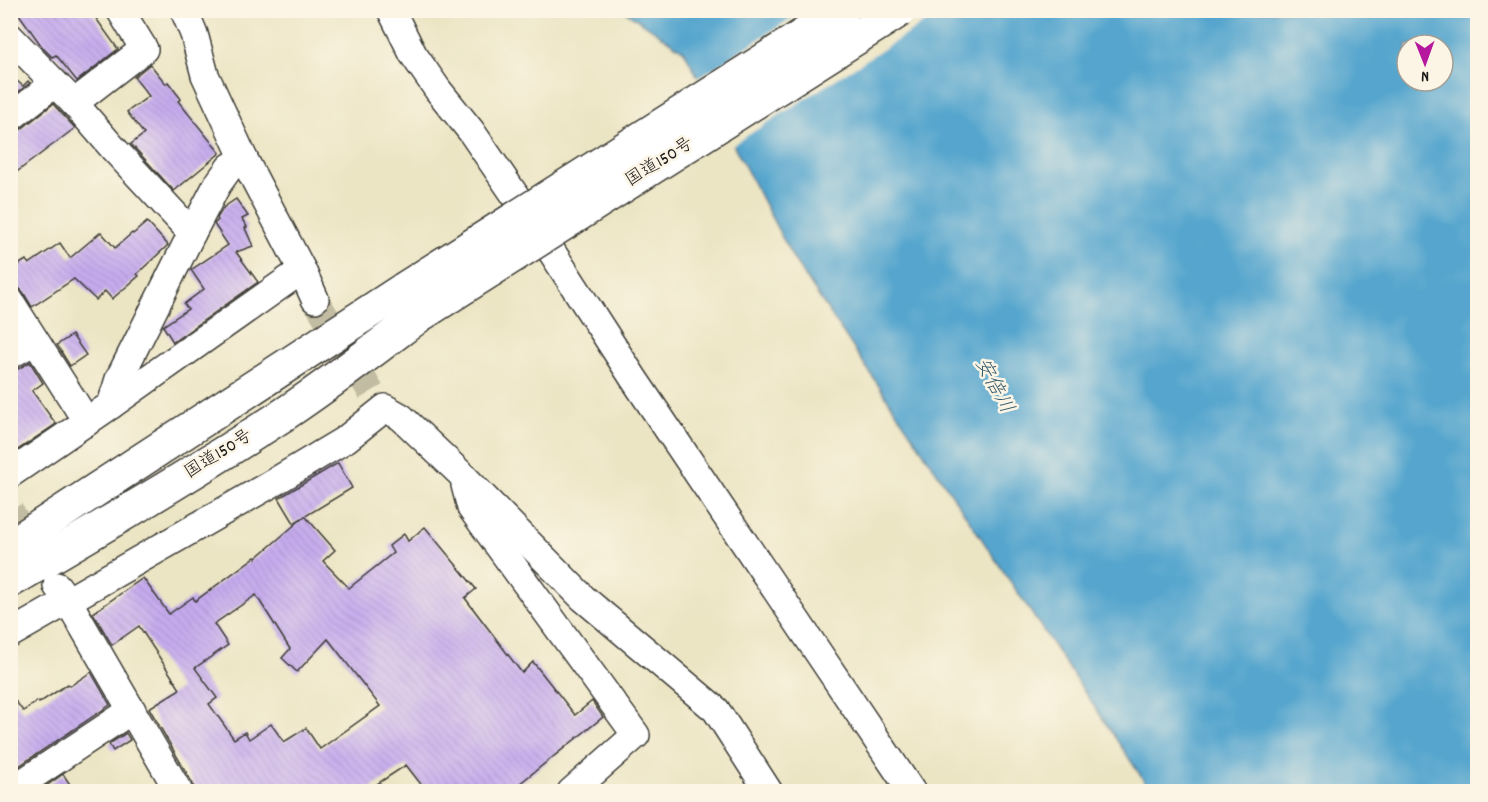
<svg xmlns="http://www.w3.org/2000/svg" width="1488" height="802" font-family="Dekko,'Klee One',sans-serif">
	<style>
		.water { fill: #54a5ce; stroke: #386075; stroke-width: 1.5; fill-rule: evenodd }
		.pier { fill: #ece5c4 }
		.building { fill: url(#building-back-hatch); fill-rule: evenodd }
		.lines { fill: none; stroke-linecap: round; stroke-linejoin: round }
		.minor-tunnel { stroke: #c2bda2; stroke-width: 27; stroke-dasharray: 27 14; stroke-linecap: butt }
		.minor-casing { stroke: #3b3a35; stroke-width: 30 }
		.highway-casing { stroke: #3b3a35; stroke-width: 36 }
		.minor { stroke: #fff; stroke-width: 27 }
		.highway { stroke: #fff; stroke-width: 33 }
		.highway-bridge-casing { stroke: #3b3a35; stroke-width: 36; stroke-linecap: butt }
		.highway-bridge { stroke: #fff; stroke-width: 33 }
		.labels { text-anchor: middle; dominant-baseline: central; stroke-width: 5; stroke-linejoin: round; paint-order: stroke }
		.street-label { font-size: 18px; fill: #1c1c1c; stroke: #fcf5e5 }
		.water-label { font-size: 20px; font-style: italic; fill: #355a6c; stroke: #fcf5e5 }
	</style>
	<defs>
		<pattern id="building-back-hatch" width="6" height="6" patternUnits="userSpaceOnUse" patternTransform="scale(1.5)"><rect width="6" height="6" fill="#c6acee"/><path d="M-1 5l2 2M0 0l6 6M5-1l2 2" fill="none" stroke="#aa93cc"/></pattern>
	</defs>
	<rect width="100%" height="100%" fill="#fcf5e5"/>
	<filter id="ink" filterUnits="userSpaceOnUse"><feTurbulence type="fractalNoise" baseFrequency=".0167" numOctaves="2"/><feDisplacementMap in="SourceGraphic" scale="12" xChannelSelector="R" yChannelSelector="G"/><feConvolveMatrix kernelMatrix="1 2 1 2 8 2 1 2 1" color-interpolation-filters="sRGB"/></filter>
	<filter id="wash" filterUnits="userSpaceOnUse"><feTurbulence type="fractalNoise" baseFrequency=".008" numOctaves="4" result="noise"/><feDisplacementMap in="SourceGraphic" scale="24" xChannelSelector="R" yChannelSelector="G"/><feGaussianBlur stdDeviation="1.35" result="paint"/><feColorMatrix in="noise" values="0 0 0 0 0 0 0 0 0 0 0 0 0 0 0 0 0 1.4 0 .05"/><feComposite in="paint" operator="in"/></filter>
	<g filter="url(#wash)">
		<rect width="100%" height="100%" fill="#ece5c4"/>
		<!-- water -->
		<path class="water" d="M625,11H1477V791H1151L793,258L684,51ZM1407,45H1443V81H1407Z"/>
		<!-- pier -->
		<polygon class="pier" points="803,11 943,11 731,146 696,79"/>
		<g id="blocks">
			<!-- building -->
			<g class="building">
				<polygon points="16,10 90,10 118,49 77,81 56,55 52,57 43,48"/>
				<polygon points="150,64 166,84 168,82 181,99 178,101 220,153 174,191 131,144 144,134 127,112 149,96 134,77"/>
				<polygon points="10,75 23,86 28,81 30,83 10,98"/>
				<polygon points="53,104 75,128 10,177 10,133 20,130"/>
				<polygon points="236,199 248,216 242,219 247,227 245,228 253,246 236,252 258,282 173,342 163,326 188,309 184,304 204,289 191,270 228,245 214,224 218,220 217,218 224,207"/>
				<polygon points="147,222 168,245 137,274 139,276 112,299 105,291 96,300 74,279 32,307 23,292 18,287 10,285 10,270 26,260 29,264 60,243 70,258 101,232 115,248 132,233 133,234"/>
				<polygon points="72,335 86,355 70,366 57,345"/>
				<polygon points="30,362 43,383 32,391 56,424 10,455 10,371 18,369"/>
				<polygon points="338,463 352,488 294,523 279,498"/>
				<path d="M305,516L335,550L323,561L349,588L393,553L389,546L404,534L408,541L425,527L476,589L465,598L522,673L533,662L575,715L592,701L603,717L509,792H427L406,765L365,792H195L193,784L149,708L180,689L139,626L112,645L93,613L143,578L169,614L193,597L195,601L255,557L256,558ZM256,595L290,649L282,658L297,672L328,639L380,706L320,749L306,728L284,742L271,724L249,739L245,732L234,739L209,704L217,698L195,668L228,645L214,624Z"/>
				<polygon points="91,672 110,705 10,772 10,694 23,711 38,701 39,703 68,684 70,686"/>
				<polygon points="126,733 130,740 113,751 109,744"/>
				<polygon points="63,774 75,792 38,792"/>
			</g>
		</g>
	</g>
	<g filter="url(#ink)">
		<use href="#blocks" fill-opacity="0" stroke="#3b3a35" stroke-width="1.5"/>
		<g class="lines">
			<!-- minor-tunnel -->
			<g class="minor-tunnel">
				<polyline points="315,299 371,392"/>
				<polyline points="10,511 36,552"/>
			</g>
			<defs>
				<g id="minor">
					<polyline points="184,10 194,34 205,75 244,159 302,270 315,299"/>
					<polyline points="391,10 413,54 438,90 471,131 519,201 634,379 912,792"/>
					<polyline points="10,37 74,103 112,147 192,233"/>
					<polyline points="74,103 144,49 120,10"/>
					<polyline points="10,118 54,84"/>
					<polyline points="10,301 87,422"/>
					<polyline points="10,355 35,341"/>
					<polyline points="111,405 119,379 192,233 217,185 230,167 244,159"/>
					<polyline points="10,474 111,405 302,270"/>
					<polyline points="465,485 471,508 636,735 571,792"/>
					<polyline points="57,586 68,601 179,792"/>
					<polyline points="10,634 271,484 346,439 385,408 401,417 462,475 583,598 716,710 769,792"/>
					<polyline points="10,791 132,710"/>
				</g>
				<g id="highway">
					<polyline points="10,546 404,289"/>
					<path d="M10,581C102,527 194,473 283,415C330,384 375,349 420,315"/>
				</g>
			</defs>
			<!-- minor casing -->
			<use href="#minor" class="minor-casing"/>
			<!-- highway casing -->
			<use href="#highway" class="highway-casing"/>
			<!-- minor -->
			<use href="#minor" class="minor"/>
			<!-- highway -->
			<use href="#highway" class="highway"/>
			<defs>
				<g id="highway-bridge">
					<polyline points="404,289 843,10"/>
					<polyline points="420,315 900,10"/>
				</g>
			</defs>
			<!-- highway-bridge casing -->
			<use href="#highway-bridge" class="highway-bridge-casing"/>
			<!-- highway-bridge -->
			<use href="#highway-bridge" class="highway-bridge"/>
		</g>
	</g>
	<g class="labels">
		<!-- street labels -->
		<g class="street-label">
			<text transform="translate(660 163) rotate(-32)">国道150号</text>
			<text transform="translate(219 455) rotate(-32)">国道150号</text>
		</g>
		<!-- water labels -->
		<g class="water-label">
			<text transform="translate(993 386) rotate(62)">安倍川</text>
		</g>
	</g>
	<!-- margin -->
	<rect width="1488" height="802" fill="none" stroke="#fcf5e5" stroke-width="36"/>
	<!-- north arrow -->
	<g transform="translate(1425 63) rotate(179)"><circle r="28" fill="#fcf5e5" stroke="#a29e95" stroke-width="1.5"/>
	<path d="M0-4.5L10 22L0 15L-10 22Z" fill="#b5179e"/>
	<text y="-9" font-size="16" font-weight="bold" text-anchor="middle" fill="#1c1c1c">N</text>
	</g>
</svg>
